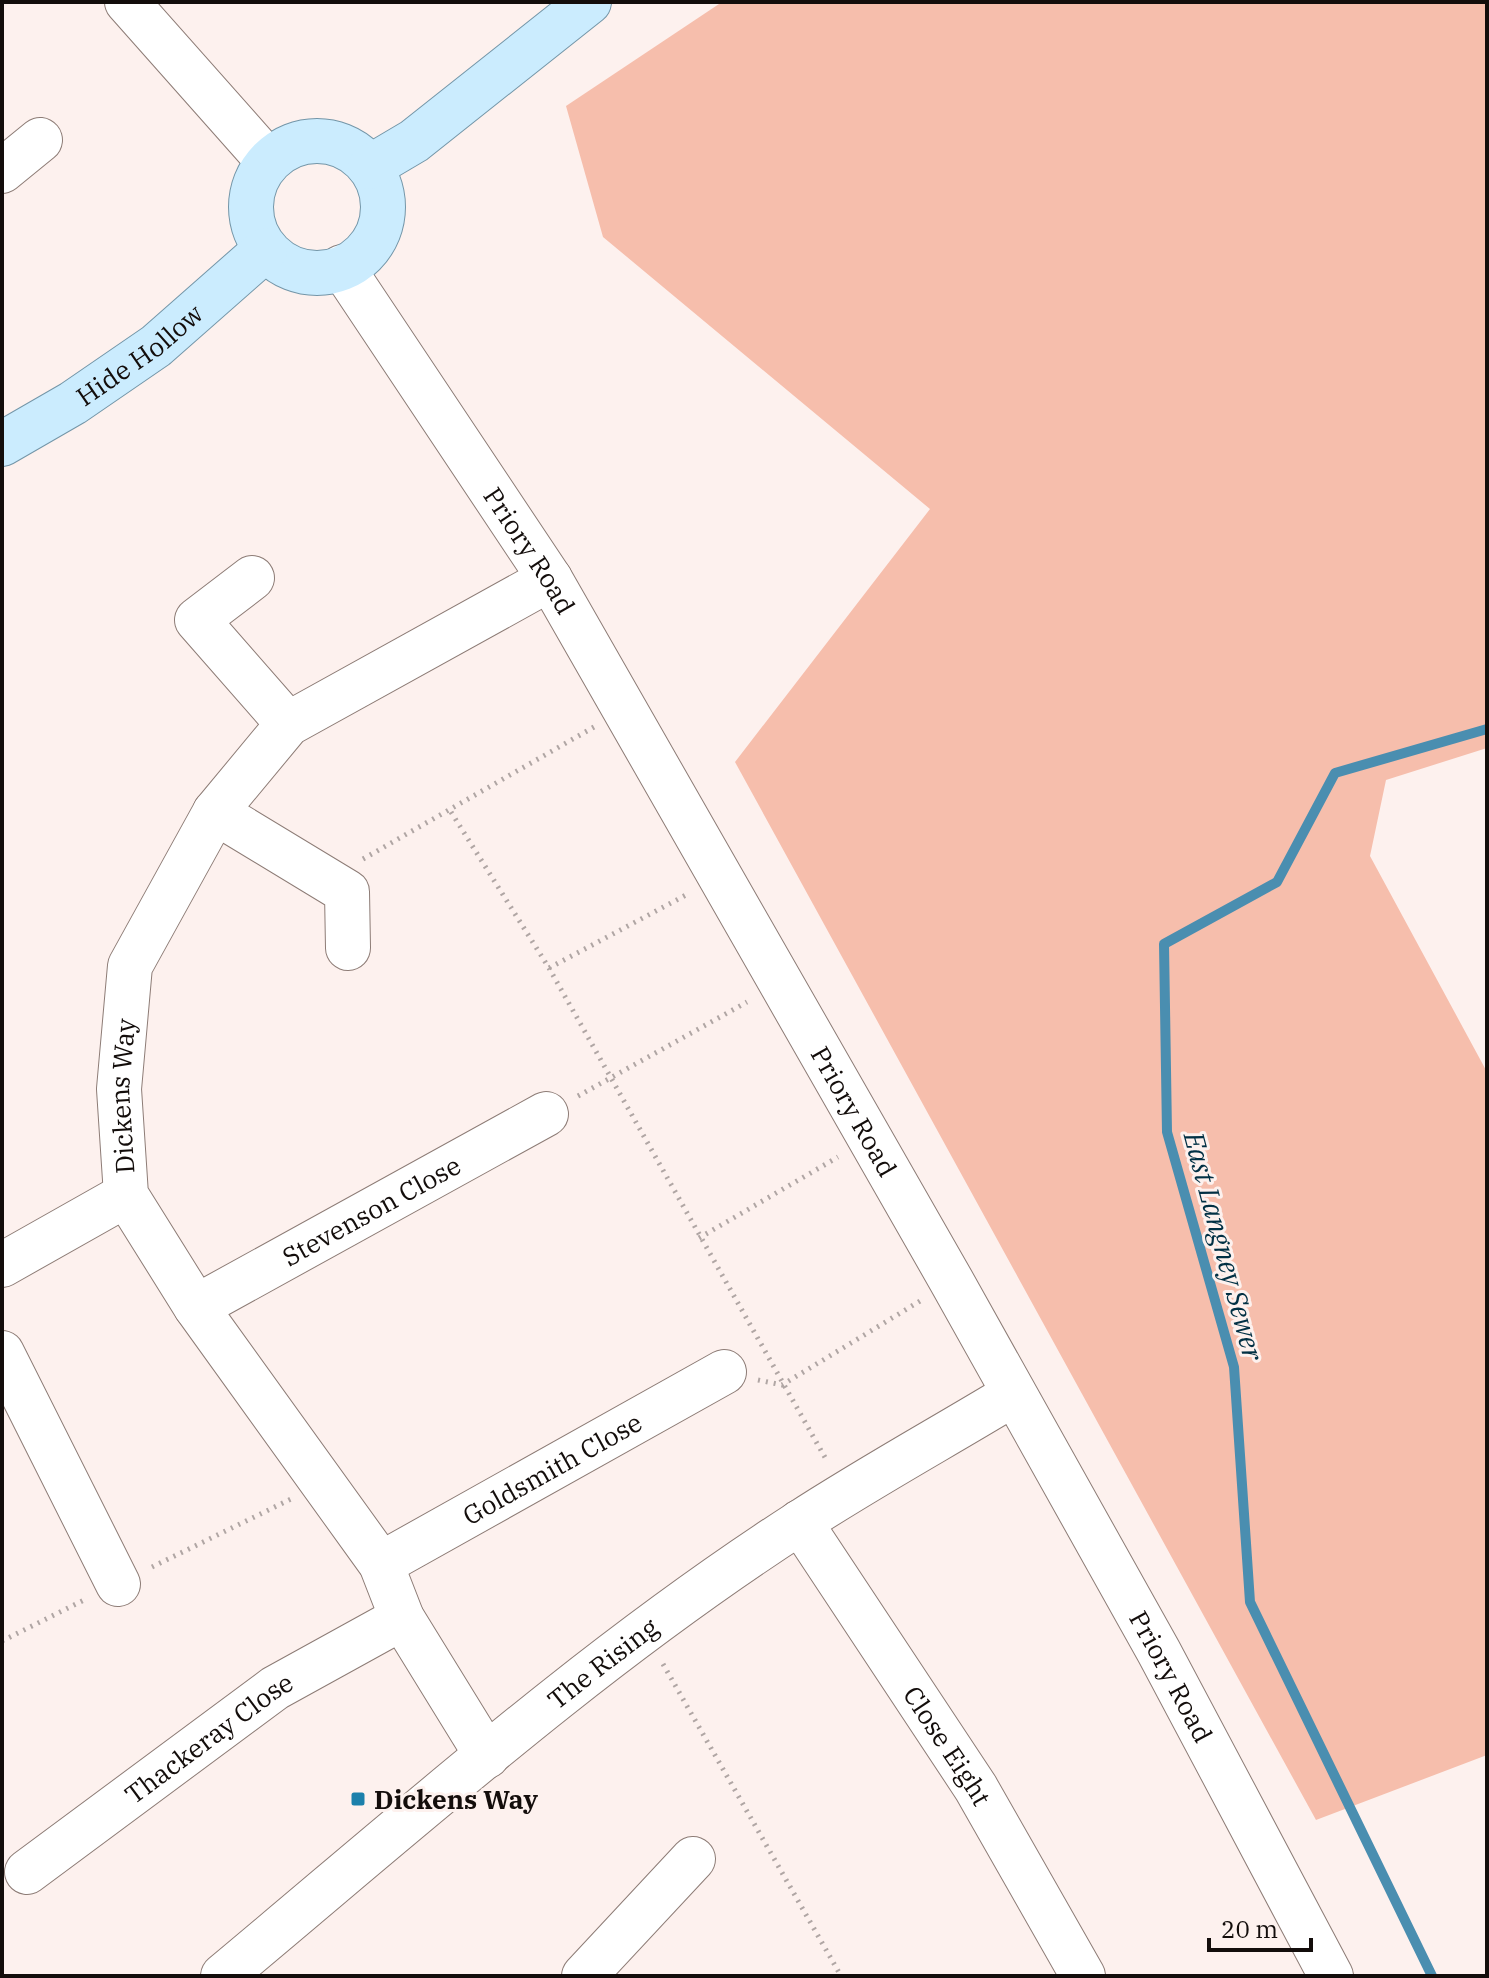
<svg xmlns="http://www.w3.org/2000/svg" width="1489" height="1978" font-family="'IBM Plex Serif',serif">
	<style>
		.green { fill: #f6beac }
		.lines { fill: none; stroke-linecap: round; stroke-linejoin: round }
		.stream { stroke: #4a8eb0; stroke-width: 10 }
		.minor-casing { stroke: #8d7c76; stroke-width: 46 }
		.major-casing { stroke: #7496a8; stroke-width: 46 }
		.path { stroke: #b0a6a4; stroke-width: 5; stroke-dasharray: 2 6; stroke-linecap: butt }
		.minor { stroke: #fff; stroke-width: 44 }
		.major { stroke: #cbecfe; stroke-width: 44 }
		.poi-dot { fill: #1c80ab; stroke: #fdf1ee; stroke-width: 3 }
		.labels { text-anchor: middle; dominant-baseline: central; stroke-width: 6; stroke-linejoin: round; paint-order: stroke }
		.street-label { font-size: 26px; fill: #130d0b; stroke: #fdf1ee }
		.poi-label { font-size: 26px; font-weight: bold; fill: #130d0b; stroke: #fdf1ee; text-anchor: start }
		.water-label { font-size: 28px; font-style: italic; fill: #013044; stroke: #fdf1ee }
	</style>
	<rect width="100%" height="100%" fill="#fdf1ee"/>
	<!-- green -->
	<polygon class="green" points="722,2 1487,2 1487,748 1386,780 1370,856 1487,1072 1487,1755 1316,1820 735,762 930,509 603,237 566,106"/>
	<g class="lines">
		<!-- stream -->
		<polyline class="stream" points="1432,1976 1250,1602 1234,1367 1167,1132 1164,944 1277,882 1335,773 1487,729"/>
		<defs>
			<g id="minor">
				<polyline points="127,2 268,161"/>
				<polyline points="2,171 40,140"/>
				<path id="s1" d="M342,267L550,579L952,1282L1159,1652L1331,1976"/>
				<polyline points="252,578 197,620 288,724"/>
				<polyline points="215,812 347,892 348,948"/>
				<polyline points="2,1265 126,1195"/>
				<path id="s2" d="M196,1307L546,1114"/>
				<polyline points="2,1353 118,1584"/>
				<path id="s3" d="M800,1522L976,1788L1083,1976"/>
				<path id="s4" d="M381,1564L724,1372"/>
				<path id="s5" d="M487,1756L402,1618L381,1564L196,1307L126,1195L119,1089L130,966L215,812L288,724L550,579"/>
				<path id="s6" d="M27,1872L275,1688L402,1618"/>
				<path id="s7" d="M223,1976C410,1820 594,1655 799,1523C868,1478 941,1438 1012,1395"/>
				<polyline points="584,1976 693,1859"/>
			</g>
			<g id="major">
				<circle cx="317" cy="207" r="66"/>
				<polyline points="370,167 414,141 589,2"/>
				<path id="s8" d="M2,444L73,403L156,346L265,250"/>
			</g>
		</defs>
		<!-- minor casing -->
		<use href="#minor" class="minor-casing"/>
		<!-- major casing -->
		<use href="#major" class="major-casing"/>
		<!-- path -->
		<g class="path">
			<polyline points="451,812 549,968 827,1461"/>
			<polyline points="363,859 594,727"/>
			<polyline points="549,968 686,895"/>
			<polyline points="578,1096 747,1002"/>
			<polyline points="699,1238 838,1157"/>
			<polyline points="758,1380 782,1385 920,1301"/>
			<polyline points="152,1567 291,1499"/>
			<polyline points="2,1641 86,1599"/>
			<polyline points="663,1664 841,1976"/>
		</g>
		<!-- minor -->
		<use href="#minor" class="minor"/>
		<!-- major -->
		<use href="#major" class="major"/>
	</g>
	<!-- markers -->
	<rect class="poi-dot" x="350" y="1791" width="16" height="16" rx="4"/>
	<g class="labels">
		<!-- street labels -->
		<g class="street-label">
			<text stroke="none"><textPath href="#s8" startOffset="164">Hide Hollow</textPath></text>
			<text stroke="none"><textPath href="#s1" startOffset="340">Priory Road</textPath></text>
			<text stroke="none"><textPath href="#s5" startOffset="768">Dickens Way</textPath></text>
			<text stroke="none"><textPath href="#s1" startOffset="988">Priory Road</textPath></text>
			<text stroke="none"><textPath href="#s2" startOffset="200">Stevenson Close</textPath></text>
			<text stroke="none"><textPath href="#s4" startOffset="196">Goldsmith Close</textPath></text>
			<text stroke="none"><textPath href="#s7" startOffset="492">The Rising</textPath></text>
			<text stroke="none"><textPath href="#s1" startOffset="1636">Priory Road</textPath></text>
			<text stroke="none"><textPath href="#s6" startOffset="226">Thackeray Close</textPath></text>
			<text stroke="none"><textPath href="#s3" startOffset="268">Close Eight</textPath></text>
		</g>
		<!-- poi labels -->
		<g class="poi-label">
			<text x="374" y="1799">Dickens Way</text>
		</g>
		<!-- water labels -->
		<g class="water-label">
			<text transform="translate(1224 1246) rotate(75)">East Langney Sewer</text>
		</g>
	</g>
	<!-- border -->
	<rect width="1489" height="1978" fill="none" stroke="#130d0b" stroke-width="8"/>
	<!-- scale -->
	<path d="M1209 1938v12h102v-12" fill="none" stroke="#130d0b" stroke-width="4"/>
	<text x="1221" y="1938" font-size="24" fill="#130d0b" stroke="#fdf1ee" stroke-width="6" paint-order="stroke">20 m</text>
</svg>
